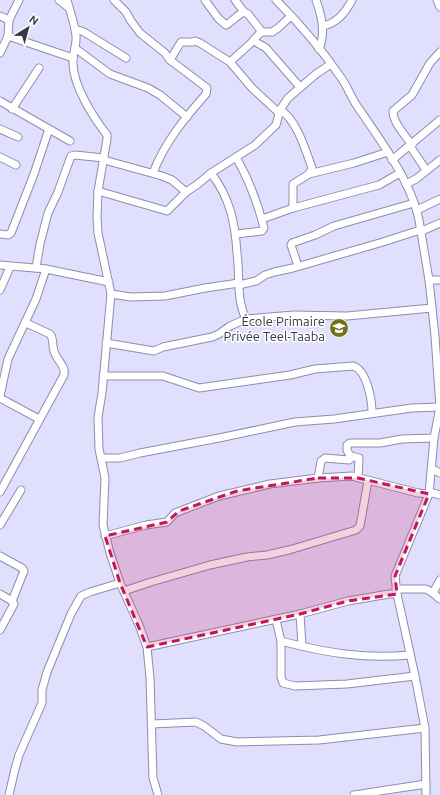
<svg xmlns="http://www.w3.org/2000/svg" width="440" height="795" font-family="Ubuntu,sans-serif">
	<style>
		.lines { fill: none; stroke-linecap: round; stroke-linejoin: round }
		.street-casing { stroke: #8f8caf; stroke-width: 9 }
		.street { stroke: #fff; stroke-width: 7 }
		.marked { fill: #c2185b; fill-opacity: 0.2; stroke: #c2185b; stroke-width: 3; stroke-dasharray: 8 5; stroke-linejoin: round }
		.labels { text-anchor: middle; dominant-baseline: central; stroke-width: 3; stroke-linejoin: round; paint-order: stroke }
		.poi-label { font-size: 13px; fill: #383746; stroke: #fff; text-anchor: end }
	</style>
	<rect width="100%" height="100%" fill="#e1dffe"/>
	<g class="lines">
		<defs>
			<g id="street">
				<polyline points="59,0 69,8"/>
				<path d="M67,0C70,12 75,24 76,36C77,44 73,52 73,61C72,84 93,117 107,135V139L98,191L97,217L98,233L111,294L102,393L98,417L99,449L105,478L103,525L110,553L120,583L139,625L147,647L150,678L153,778L158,795"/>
				<path d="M114,0L126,12L131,21L140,33L165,53L170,60L207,88L206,94C184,119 165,142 153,173"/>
				<path d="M205,0L218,18L226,25C233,21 237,15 244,12L248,14L262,32"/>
				<polyline points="235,0 244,12"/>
				<path d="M276,0C300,24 323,51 342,79C348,88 351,97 357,106C379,138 411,181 419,220L429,280L435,336L440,407L434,438L429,494L395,576L397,594L415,676L425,728L426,795"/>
				<path d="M316,0C322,16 326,33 319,49"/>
				<polyline points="437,0 440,7"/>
				<polyline points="0,16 9,20"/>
				<path d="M323,26C337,23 345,13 352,0"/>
				<polyline points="75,29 84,32 126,58"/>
				<polyline points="8,36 73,58"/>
				<polyline points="254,41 266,48 300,87"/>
				<polyline points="75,48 110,74 148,88 160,95 187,117"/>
				<polyline points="0,53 8,36 9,20 19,0"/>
				<polyline points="170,60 181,42 193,42 195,41 200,43 230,62 252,88 279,113"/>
				<polyline points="230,62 251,43 259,34 262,32 272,32 278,28 291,16"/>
				<polyline points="0,101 70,141"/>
				<polyline points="12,109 39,68"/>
				<path d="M280,110C296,118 306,151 312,168L309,174L293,184V208"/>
				<polyline points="0,129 18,137"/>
				<path d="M412,145C405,135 393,123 393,111L412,95L430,63L440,52"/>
				<polyline points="410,146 426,170"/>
				<polyline points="0,157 16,165"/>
				<path d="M236,157C248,178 258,204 264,228L262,231L236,234"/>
				<polyline points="104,160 162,176 172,180 186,192"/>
				<polyline points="392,160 440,120"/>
				<path d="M211,173C230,198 235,222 237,253C240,275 236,299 246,319L294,315L347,316L432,308"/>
				<polyline points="309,174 354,163 388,152"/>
				<polyline points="406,184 416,179 440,160"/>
				<polyline points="98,191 167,211 186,192 198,184 211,173 255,145 276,125 280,110 288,98 316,74 331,64"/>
				<polyline points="417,210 440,199"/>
				<polyline points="262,219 293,208 379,185 400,173"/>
				<polyline points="420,232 440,223"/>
				<polyline points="0,234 8,235 11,233 34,174 49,129"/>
				<polyline points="0,265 46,269 109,282"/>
				<polyline points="298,266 291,245 292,243 315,235 334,226 414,203"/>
				<polyline points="36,268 40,244 48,213 58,192 71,156 75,155 104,158"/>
				<polyline points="429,280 440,280"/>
				<polyline points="239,285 256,281 265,275 274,272 293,268 383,242 420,230"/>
				<polyline points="0,290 10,267"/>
				<polyline points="111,294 131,297 165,296 205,288 239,283"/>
				<polyline points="106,343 154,351 163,347 212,337 219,334 230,326 246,319"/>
				<path d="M103,376H163L199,388L290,375L315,369L353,366C367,370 372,400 372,413"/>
				<polyline points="0,396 8,359 36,299 46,269"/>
				<polyline points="0,398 39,419"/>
				<polyline points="351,456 359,458 358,478"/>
				<polyline points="101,458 120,458 140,453 219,438 295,422 334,419 412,408 440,407"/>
				<polyline points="432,469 440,473"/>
				<polyline points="318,478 321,461 325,458 349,460 351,458 347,450 347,445 350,443 380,443 402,439 434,438"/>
				<path d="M0,492L64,375C66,365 56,360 54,351C52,345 54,339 50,334L26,323"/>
				<polyline points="429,492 440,495"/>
				<polyline points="0,525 21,490"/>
				<polyline points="105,536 146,525 167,522 175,513 219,496 270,484 318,478 352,476 418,493 429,494"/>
				<polyline points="0,556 22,568 24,571 12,601"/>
				<polyline points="396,589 426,589 433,593 440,599"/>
				<polyline points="124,591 151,582 210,565 247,557 267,555 289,550 356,530 360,526 368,481"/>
				<polyline points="433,593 440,580"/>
				<polyline points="0,594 12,601 14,604 0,630"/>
				<polyline points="300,614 302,646"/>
				<polyline points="276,620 281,641 281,677 283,683 295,686 347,684 415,676"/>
				<path d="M281,641C326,653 364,659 410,655"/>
				<polyline points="147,647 300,614 348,601 389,594 397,594"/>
				<polyline points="152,724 196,722 204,726 221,739 237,742 319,740 425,728"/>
				<polyline points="9,795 15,769 19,755 42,703 42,690 47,672 71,614 81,596 90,592 120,583"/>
				<polyline points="354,795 426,784"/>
			</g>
		</defs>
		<!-- street casing -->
		<use href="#street" class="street-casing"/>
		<!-- street -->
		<use href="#street" class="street"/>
	</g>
	<!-- marked area -->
	<path class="marked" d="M318,478H358L429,494L395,576L397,594L348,601L300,614L147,647L120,583L105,536L167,522L179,511L237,491Z"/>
	<!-- icons -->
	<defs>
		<symbol id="school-disc" viewBox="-11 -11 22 22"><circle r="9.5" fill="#737216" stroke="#fff"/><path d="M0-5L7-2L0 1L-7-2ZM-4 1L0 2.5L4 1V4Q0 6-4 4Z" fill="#fff"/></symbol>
	</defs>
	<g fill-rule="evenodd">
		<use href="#school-disc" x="328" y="317" width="22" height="22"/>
	</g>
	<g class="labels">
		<!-- poi labels -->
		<g class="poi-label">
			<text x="325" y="321">École Primaire<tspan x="325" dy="15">Privée Teel-Taaba</tspan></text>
		</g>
	</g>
	<!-- north arrow -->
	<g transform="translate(28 28) rotate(37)" stroke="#ffffff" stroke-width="3" paint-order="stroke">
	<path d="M0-3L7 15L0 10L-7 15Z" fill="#383746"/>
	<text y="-6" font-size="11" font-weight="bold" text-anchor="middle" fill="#383746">N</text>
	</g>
</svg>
